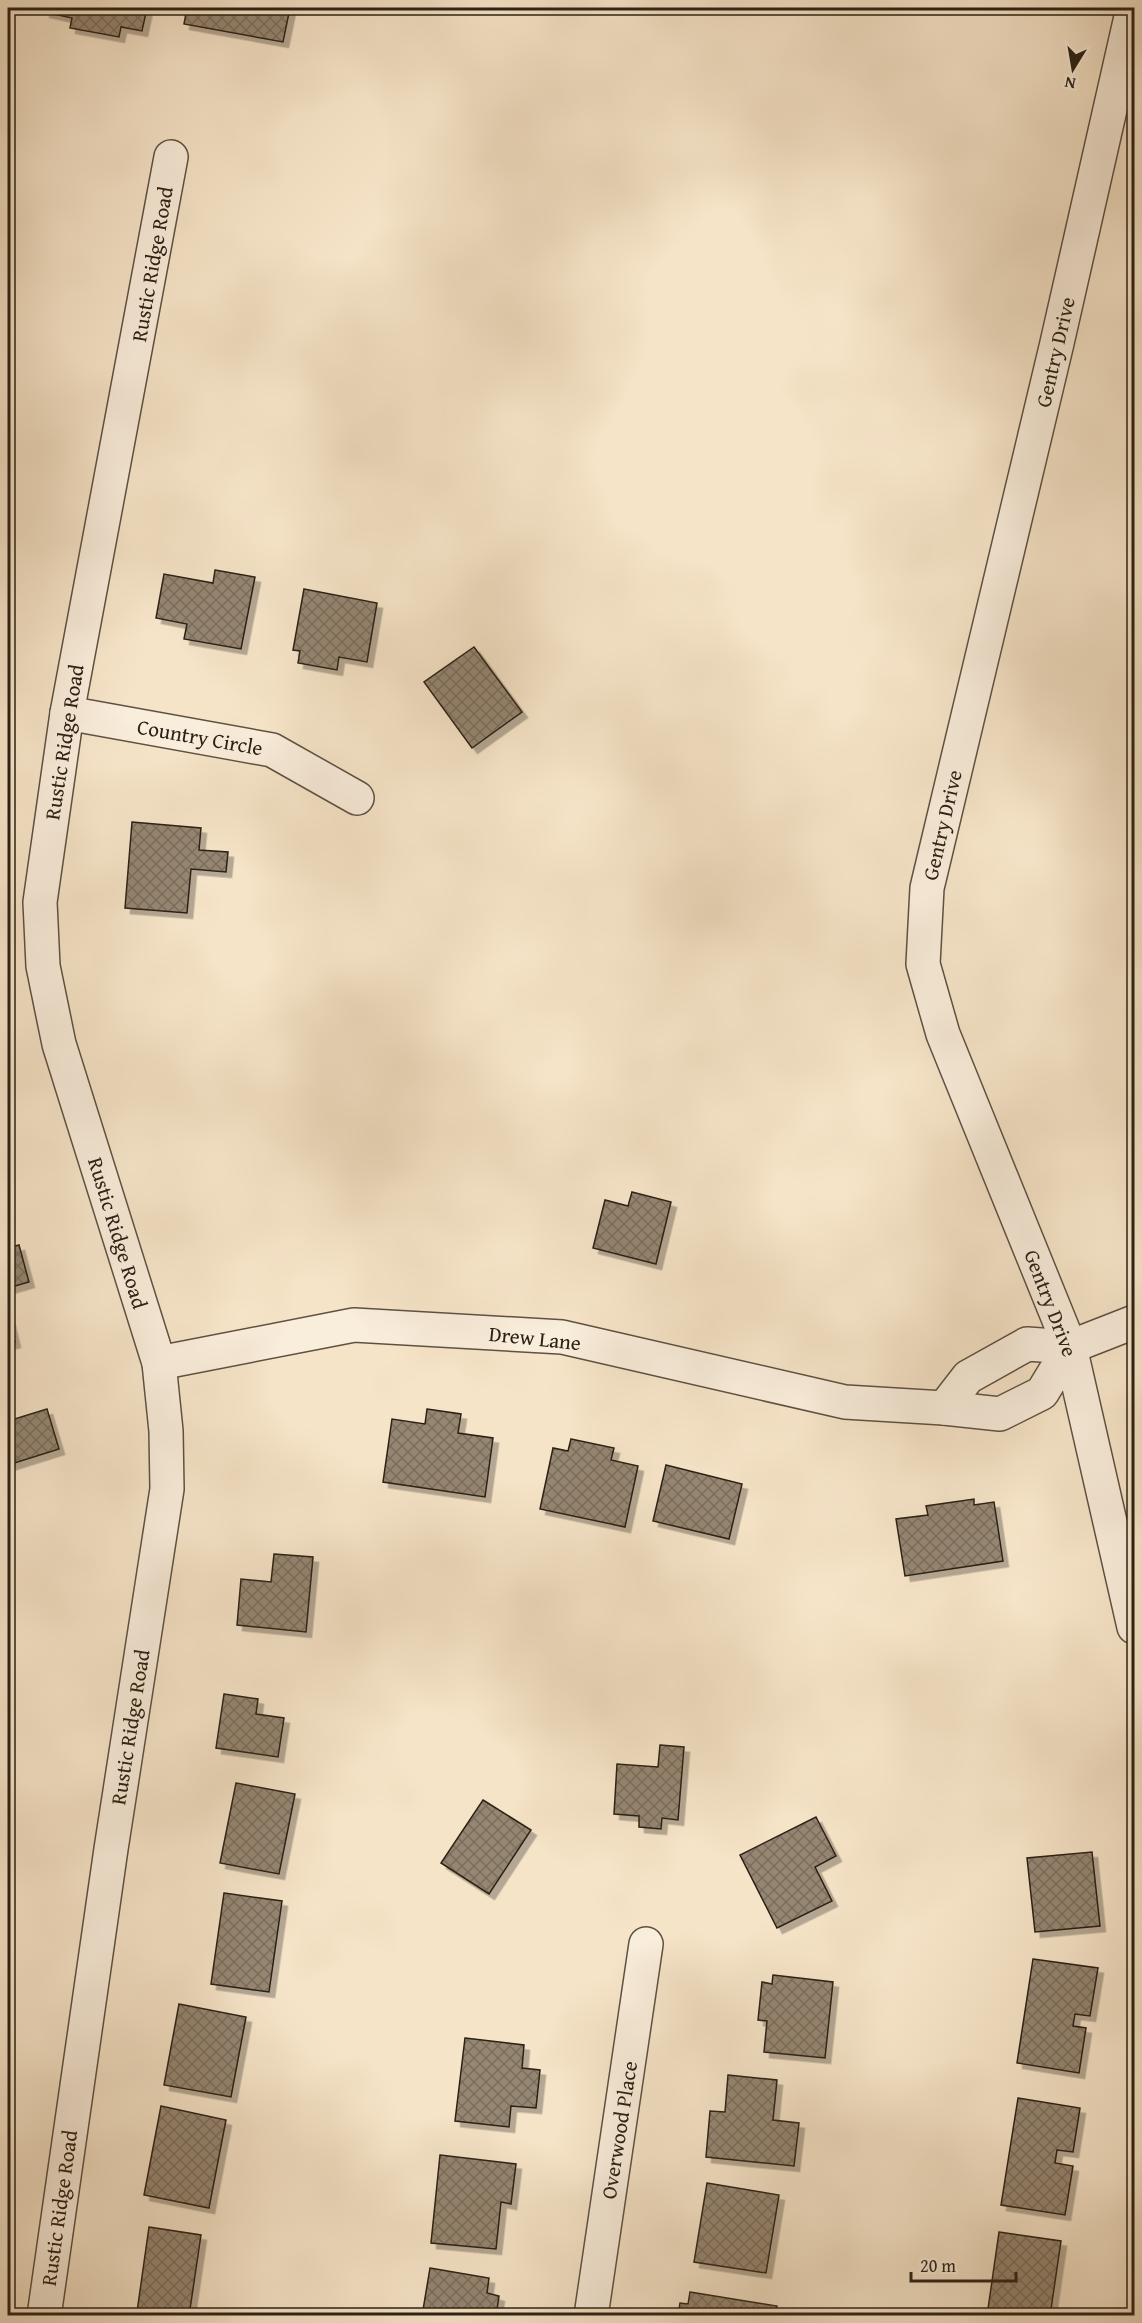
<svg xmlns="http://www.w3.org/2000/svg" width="1142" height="2323" font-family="'Gentium Book Plus',serif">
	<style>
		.building { fill: url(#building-cross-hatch); stroke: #2b2015; stroke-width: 1.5; filter: url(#shadow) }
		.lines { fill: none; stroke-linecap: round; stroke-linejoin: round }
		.minor-casing { stroke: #5e5142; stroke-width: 36 }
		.minor { stroke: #f9eddb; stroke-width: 33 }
		.labels { text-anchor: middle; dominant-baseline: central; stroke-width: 4.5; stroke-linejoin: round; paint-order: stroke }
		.street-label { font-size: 21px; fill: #2b2015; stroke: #f9eddb }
	</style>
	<defs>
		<pattern id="building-cross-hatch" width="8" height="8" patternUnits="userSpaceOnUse" patternTransform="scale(1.5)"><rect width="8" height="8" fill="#958672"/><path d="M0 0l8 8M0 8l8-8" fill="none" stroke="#7a6d5c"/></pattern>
		<filter id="shadow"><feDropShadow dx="5.5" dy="5.5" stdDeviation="0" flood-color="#0004"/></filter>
	</defs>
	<rect width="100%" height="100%" fill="#f6e4c8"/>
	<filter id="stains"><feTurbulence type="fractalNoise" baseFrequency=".00333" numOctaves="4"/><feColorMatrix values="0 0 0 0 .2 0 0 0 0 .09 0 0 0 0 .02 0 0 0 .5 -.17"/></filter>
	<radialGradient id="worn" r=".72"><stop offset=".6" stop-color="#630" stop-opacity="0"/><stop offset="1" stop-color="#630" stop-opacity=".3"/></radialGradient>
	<!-- building -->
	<g class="building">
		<polygon points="45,8 147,8 142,31 121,27 119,37 70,28 72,18 44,12"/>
		<polygon points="187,8 290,8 283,42 184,24"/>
		<polygon points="215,570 255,577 241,649 184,639 187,624 156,618 164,574 213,583"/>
		<polygon points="304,589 377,603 367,662 339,657 337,670 298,663 300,651 293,650"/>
		<polygon points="474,647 522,712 472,748 424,682"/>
		<polygon points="132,822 201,828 199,850 228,852 226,872 191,869 187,913 125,908"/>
		<polygon points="632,1192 671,1202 656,1264 593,1248 605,1200 628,1206"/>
		<polygon points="19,1245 29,1282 8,1288 8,1248"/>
		<polygon points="8,1313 15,1342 8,1344"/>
		<polygon points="47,1409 59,1449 8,1465 8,1421"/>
		<polygon points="427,1409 461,1414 458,1433 493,1438 485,1497 383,1482 392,1419 425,1424"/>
		<polygon points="571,1439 614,1448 611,1460 638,1466 625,1527 540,1509 553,1448 568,1451"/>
		<polygon points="666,1465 742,1484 729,1539 653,1521"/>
		<polygon points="974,1499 974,1505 994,1502 1003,1561 905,1576 896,1519 928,1515 926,1506"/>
		<polygon points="274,1554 313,1557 306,1632 237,1625 241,1579 271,1582"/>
		<polygon points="224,1694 258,1699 256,1714 284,1718 278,1757 216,1748"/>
		<polygon points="660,1745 684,1747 678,1820 662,1818 661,1829 639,1827 639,1816 614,1814 617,1764 658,1767"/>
		<polygon points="236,1783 295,1794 279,1874 220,1863"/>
		<polygon points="483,1800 531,1830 489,1894 441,1863"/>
		<polygon points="816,1817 836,1856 815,1867 832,1901 777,1928 740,1855"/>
		<polygon points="1092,1852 1100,1926 1035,1932 1027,1858"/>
		<polygon points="224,1893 282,1901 269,1992 211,1984"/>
		<polygon points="1033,1959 1098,1968 1090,2016 1075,2014 1073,2026 1086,2028 1079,2073 1017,2063"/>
		<polygon points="773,1975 833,1982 825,2058 764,2052 767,2021 758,2020 762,1982 772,1984"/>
		<polygon points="179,2004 246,2017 231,2097 164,2085"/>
		<polygon points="465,2038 524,2045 522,2068 540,2070 536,2108 511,2106 509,2127 455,2121"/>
		<polygon points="728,2075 777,2080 773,2120 799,2123 794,2166 706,2157 710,2111 725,2112"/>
		<polygon points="1018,2098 1080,2108 1073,2152 1057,2150 1055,2163 1073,2166 1065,2215 1001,2205"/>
		<polygon points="161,2106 226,2120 209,2208 144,2195"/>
		<polygon points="440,2155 516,2164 511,2204 501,2202 496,2249 431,2243"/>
		<polygon points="707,2183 779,2195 766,2273 694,2262"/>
		<polygon points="149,2227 201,2235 189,2316 161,2316 137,2312"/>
		<polygon points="999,2232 1061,2241 1050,2316 987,2316"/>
		<polygon points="430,2268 489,2278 487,2293 499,2296 496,2316 422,2316"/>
		<polygon points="690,2292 777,2306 775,2316 678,2316 680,2303 688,2304"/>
	</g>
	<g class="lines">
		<defs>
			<g id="minor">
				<polyline points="1133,8 1057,343 927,888 923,964 943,1034 1070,1347 1134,1627"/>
				<polyline points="67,713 272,750 357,798"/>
				<polyline points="1070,1347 1042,1393 1000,1414 944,1408 968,1377 1027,1344 1070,1347 1134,1322"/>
				<polyline points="159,1363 354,1325 562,1337 845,1402 944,1408"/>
				<polyline points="44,2316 111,1849 167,1489 166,1431 159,1363 59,1044 43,966 40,902 67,713 171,157"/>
				<polyline points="591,2316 646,1944"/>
			</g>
		</defs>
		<!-- minor casing -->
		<use href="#minor" class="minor-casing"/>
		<!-- minor -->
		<use href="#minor" class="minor"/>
	</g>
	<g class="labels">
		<!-- street labels -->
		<g class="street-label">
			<text transform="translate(152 264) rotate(-80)">Rustic Ridge Road</text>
			<text transform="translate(1055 352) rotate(-77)">Gentry Drive</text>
			<text transform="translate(200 737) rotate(10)">Country Circle</text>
			<text transform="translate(64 742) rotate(-81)">Rustic Ridge Road</text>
			<text transform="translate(942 825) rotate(-77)">Gentry Drive</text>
			<text transform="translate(118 1233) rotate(73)">Rustic Ridge Road</text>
			<text transform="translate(1051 1303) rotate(69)">Gentry Drive</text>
			<text transform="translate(535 1338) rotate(6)">Drew Lane</text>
			<text transform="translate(130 1727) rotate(-81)">Rustic Ridge Road</text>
			<text transform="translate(619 2130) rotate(-81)">Overwood Place</text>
			<text transform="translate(59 2208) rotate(-82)">Rustic Ridge Road</text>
		</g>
	</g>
	<!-- margin -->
	<rect width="1142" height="2323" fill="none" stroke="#f6e4c8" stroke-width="30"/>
	<rect x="9" y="9" width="1124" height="2305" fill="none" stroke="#2b2015" stroke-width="3"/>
	<rect x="15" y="15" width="1112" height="2293" fill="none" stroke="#2b2015" stroke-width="1.5"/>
	<!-- north arrow -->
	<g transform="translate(1073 69) rotate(191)" stroke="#f9eddb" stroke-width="4.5" paint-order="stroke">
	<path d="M0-4.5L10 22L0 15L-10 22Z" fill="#2b2015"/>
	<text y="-9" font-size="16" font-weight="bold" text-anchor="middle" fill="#2b2015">N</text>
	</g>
	<!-- scale -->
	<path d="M911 2272v9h105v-9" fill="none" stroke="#2b2015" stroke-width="3"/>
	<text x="920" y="2272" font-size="18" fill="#2b2015" stroke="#f9eddb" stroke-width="4.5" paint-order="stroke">20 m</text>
	<rect width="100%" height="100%" filter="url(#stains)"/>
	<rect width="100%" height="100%" fill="url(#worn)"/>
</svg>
